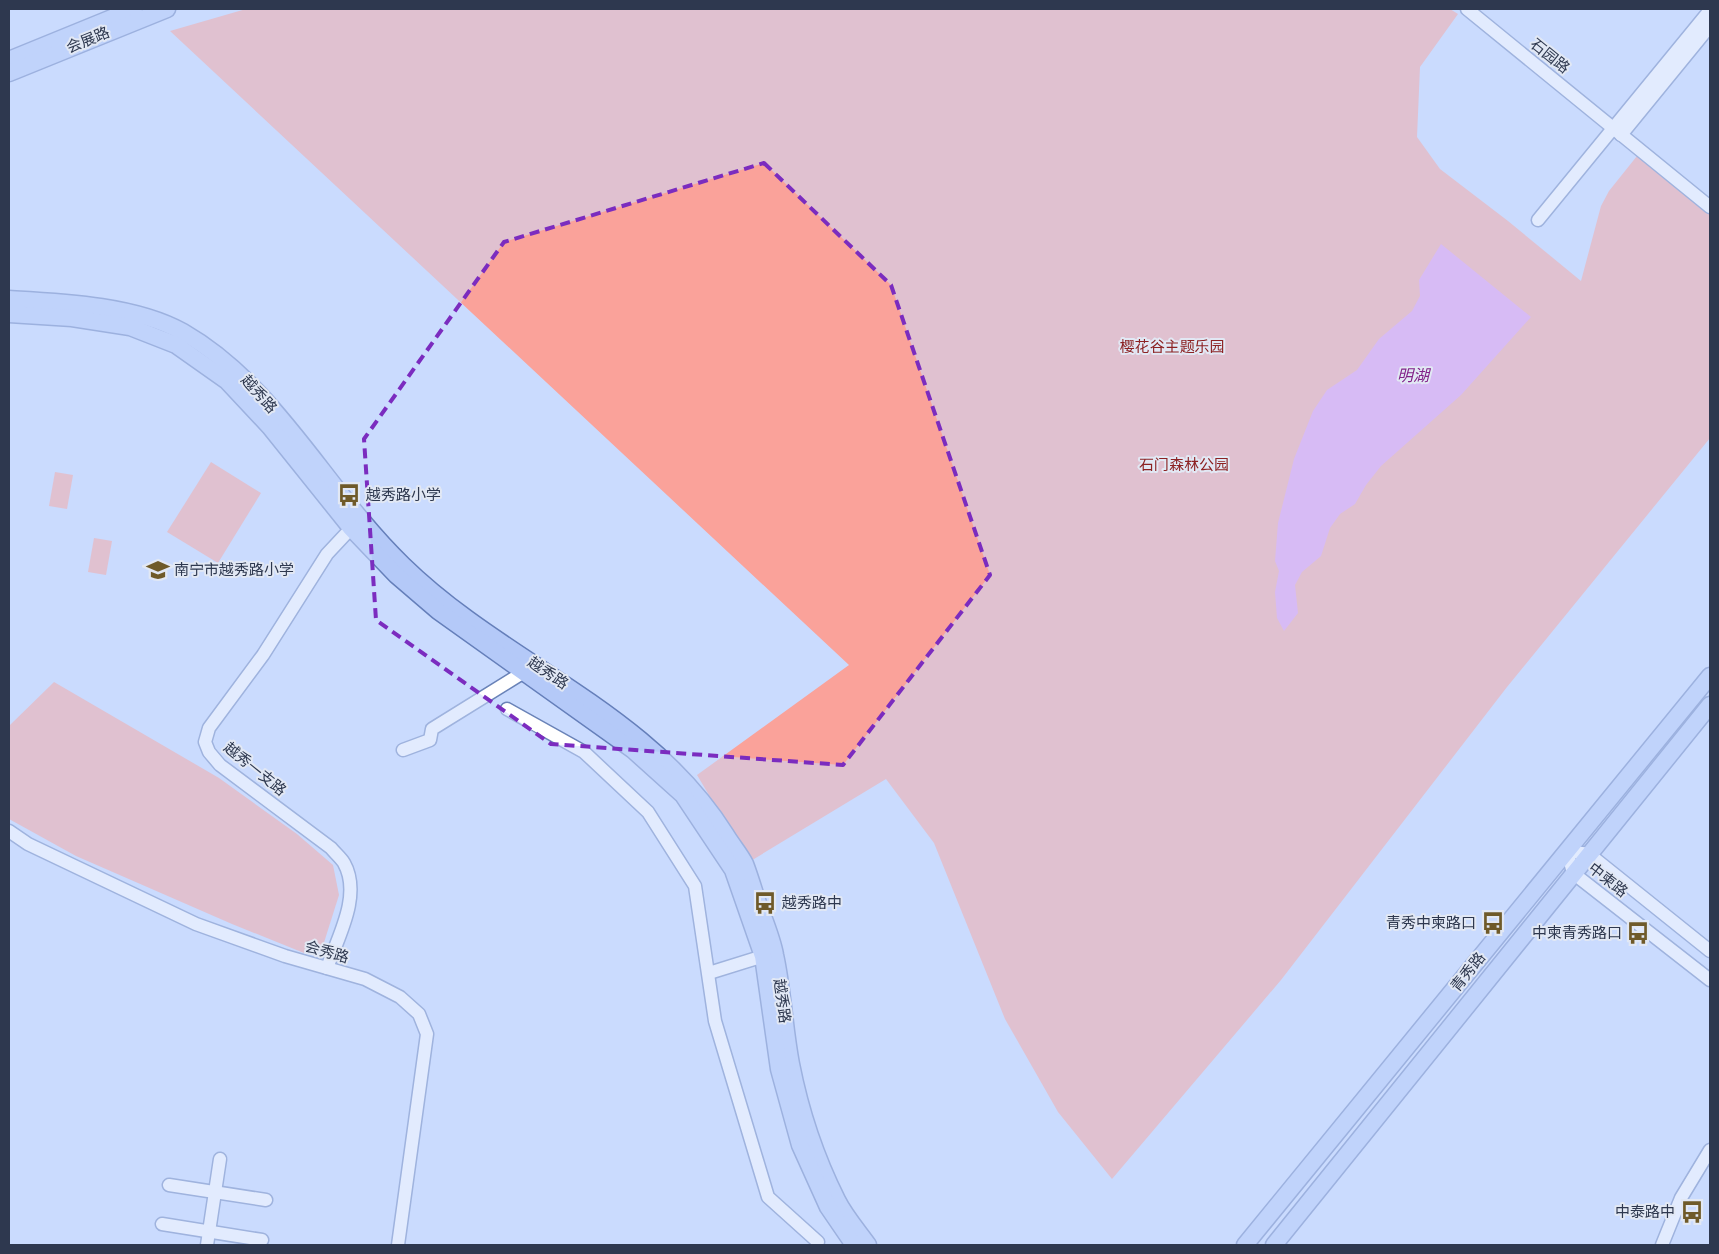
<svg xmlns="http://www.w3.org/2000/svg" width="1719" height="1254" font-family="Rubik,'Noto Sans SC',sans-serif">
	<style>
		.green { fill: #faa29a }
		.water { fill: #e795eb }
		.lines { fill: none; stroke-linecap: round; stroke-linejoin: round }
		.minor-casing { stroke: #6a83b8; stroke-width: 15 }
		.major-casing { stroke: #657fba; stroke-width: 19 }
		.minor { stroke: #fff; stroke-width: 12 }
		.major { stroke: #b4c9f8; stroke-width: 16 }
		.marked { fill: none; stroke: #7b2cbf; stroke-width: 4; stroke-dasharray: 10 6; stroke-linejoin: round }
		.labels { text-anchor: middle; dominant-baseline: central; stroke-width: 4; stroke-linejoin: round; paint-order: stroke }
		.street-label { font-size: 15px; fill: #2e384f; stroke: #e2e8f4 }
		.park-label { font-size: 15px; fill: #8c2223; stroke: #e2e8f4 }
		.poi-label { font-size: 15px; fill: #2e384f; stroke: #e2e8f4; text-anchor: start }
		.water-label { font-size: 16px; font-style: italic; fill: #822289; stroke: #e2e8f4 }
	</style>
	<rect width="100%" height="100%" fill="#cadbfe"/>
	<!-- green -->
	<g class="green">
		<polygon points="246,9 1450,9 1458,14 1420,67 1417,137 1440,169 1508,221 1581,281 1601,206 1609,191 1637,156 1710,214 1710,438 1507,687 1281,980 1112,1179 1058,1112 1005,1019 934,843 886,779 749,862 697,775 849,665 170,31"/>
		<polygon points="211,462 261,493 218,563 167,532"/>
		<polygon points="55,472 73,475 67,509 49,506"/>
		<polygon points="94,538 112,541 106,575 88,572"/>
		<polygon points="54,682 219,778 297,834 333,865 339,895 321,952 304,953 232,924 76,856 9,819 9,726"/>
	</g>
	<!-- water -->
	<polygon class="water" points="1441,244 1531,317 1461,395 1381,466 1366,485 1355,504 1340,514 1330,528 1321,556 1302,572 1295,585 1298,613 1284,631 1277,618 1275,592 1279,571 1275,561 1278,523 1294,459 1313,411 1327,390 1357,370 1379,339 1412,311 1420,296 1419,280"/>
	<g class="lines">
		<defs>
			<g id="minor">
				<polyline points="1467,9 1710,207"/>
				<polyline points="1621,135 1710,26"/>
				<polyline points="1538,220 1710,10"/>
				<polyline points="507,709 584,752 648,812 695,886 715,1021 768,1197 818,1242"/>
				<polyline points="403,750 430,740 432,729 524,672"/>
				<polyline points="9,831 28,844 196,924 285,956 365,979 400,997 419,1014 427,1034 398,1245"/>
				<polyline points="1710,951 1589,854 1567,851 1573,873 1710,980"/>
				<path d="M327,968C338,937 362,895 344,863C341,858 335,853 331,848L220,765L209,752L205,742L209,728L263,655L327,554L356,523"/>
				<polyline points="709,973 770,954"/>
				<polyline points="169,1185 266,1200"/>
				<polyline points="162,1224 262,1240"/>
				<polyline points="207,1245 220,1159"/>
				<polyline points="1662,1245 1681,1198 1710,1150"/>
			</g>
			<g id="major">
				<polyline points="9,60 134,9"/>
				<polyline points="9,73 167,9"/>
				<path d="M9,299C62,302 135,305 183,332C277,386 326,491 403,565C504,664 648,710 726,835C732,845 740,854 745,864C750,877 754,891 758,903C764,920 772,938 775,955C783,991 784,1028 791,1064C800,1110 816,1158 837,1200C845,1216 858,1231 868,1245"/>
				<polyline points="9,314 72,318 130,327 176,345 227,381 270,427 351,528 396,575 438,611 633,750 683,795 733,870 763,956 779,1069 800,1145 828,1207 854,1245"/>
				<polyline points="1245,1245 1710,676"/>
				<polyline points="1274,1245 1710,705"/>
			</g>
		</defs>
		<!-- minor casing -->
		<use href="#minor" class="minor-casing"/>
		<!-- major casing -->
		<use href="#major" class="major-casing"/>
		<!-- minor -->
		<use href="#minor" class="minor"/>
		<!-- major -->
		<use href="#major" class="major"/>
	</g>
	<!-- marked area -->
	<path d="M0 0H1719V1254H0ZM764,163L891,285L990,575L843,765L551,744L376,620L364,439L504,242Z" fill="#cadbfe" fill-opacity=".55" fill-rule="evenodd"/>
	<path class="marked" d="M764,163L891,285L990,575L843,765L551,744L376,620L364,439L504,242Z"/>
	<!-- icons -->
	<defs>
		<symbol id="bus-bare" viewBox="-9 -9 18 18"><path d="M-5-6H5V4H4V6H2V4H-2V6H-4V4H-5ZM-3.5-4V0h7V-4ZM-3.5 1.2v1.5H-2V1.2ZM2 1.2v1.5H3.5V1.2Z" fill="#6f5a29" stroke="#e2e8f4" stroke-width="2.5" paint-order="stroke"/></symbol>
		<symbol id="school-bare" viewBox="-9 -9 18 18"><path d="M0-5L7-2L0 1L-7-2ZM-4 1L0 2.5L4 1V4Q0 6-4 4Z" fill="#6f5a29" stroke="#e2e8f4" stroke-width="2.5" paint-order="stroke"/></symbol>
	</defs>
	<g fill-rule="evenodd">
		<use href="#bus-bare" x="333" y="479" width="32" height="32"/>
		<use href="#school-bare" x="142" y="554" width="32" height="32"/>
		<use href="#bus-bare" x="749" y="887" width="32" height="32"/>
		<use href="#bus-bare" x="1477" y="907" width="32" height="32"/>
		<use href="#bus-bare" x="1622" y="917" width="32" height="32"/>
		<use href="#bus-bare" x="1676" y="1196" width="32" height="32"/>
	</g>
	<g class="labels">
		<!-- street labels -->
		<g class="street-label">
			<text transform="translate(88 40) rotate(-22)">会展路</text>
			<text transform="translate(1550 56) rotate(39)">石园路</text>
			<text transform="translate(259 394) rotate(48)">越秀路</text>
			<text transform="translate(548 673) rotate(34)">越秀路</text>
			<text transform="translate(255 769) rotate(39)">越秀一支路</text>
			<text transform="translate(1608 880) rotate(38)">中柬路</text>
			<text transform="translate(327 952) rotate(16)">会秀路</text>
			<text transform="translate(1468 972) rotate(-51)">青秀路</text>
			<text transform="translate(782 1001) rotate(82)">越秀路</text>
		</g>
		<!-- park labels -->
		<g class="park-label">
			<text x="1172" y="347">樱花谷主题乐园</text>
			<text x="1184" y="465">石门森林公园</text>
		</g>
		<!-- poi labels -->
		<g class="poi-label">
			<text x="366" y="495">越秀路小学</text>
			<text x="174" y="570">南宁市越秀路小学</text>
			<text x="782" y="903">越秀路中</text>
			<text x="1476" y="923" text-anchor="end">青秀中柬路口</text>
			<text x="1622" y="933" text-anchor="end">中柬青秀路口</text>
			<text x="1675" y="1212" text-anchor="end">中泰路中</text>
		</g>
		<!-- water labels -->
		<g class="water-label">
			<text x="1413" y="375">明湖</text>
		</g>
	</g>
	<!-- border -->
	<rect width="1719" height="1254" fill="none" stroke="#2e384f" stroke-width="20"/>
</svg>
